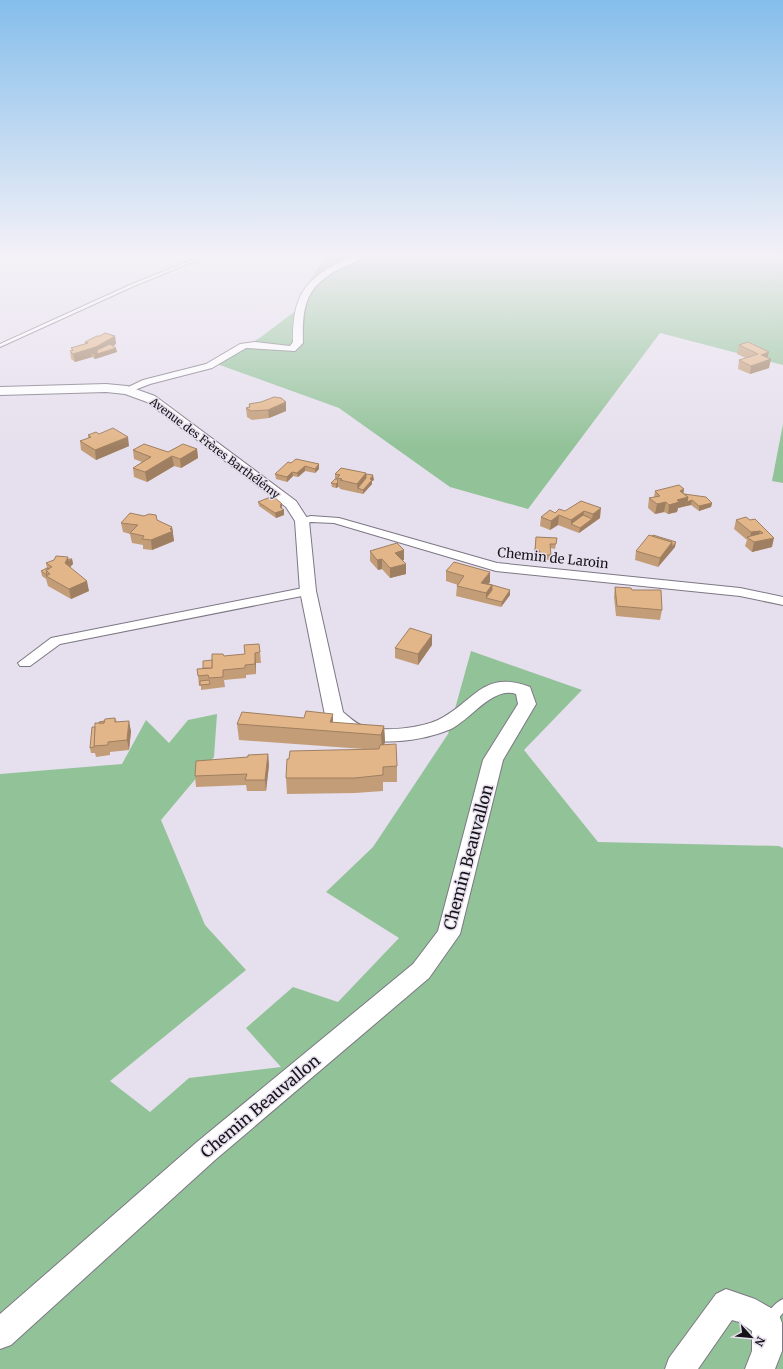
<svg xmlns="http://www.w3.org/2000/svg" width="783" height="1369" font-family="Merriweather,serif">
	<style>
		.forest { fill: #92c298 }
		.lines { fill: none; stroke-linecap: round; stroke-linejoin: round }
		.service-casing { stroke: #7d7784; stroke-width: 2 }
		.minor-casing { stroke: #7d7784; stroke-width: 2 }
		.tertiary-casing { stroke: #7d7784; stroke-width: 2 }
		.service { fill: #fff; fill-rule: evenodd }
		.minor { fill: #fff; fill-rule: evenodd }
		.tertiary { fill: #fff; fill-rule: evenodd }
		.wall { fill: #c39d77 }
		.shaded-wall { fill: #9f7f61 }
		.building { fill: #e3b68a; stroke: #9f7f61 }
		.labels { text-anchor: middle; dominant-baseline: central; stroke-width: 3; stroke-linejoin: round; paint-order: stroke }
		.far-street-label { font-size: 11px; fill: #151318; stroke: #e6dfed }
		.street-label { font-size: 13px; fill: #151318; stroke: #e6dfed }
		.near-street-label { font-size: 16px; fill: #151318; stroke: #e6dfed }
	</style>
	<rect width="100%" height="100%" fill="#e6dfed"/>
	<!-- forest -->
	<g class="forest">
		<polygon points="326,256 783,256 783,365 660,333 528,509 450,487 339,408 217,364 261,337 298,309 308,283"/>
		<polygon points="783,424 783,483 772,481"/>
		<polygon points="471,651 582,690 524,750 598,842 779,846 783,848 783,1369 0,1369 0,774 122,764 146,720 169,743 188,720 217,714 214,757 161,820 205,925 246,970 110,1081 150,1112 189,1078 281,1067 246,1028 293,987 338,1002 399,938 326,892 373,847 448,734"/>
	</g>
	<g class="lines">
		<defs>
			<g id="service">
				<polygon points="202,256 207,256 134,286 0,347 0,344 132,284"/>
				<path d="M783,1299V1313L775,1322L771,1324L767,1322L765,1318C768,1311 776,1302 783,1299Z"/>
			</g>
			<g id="minor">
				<path d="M353,256H364C358,262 347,265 339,269C305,287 302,307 303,343L295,351L246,348L212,368L150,384L127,393L122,390L143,380L206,364L240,344L255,342L290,346L293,342C293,290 307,277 353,256Z"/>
				<polygon points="311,516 339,518 497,563 740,588 783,597 783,605 740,596 496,571 334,523 311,522 302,524 296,521 298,519"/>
				<polygon points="308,587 312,588 314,591 312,594 60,644 30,666 20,666 18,663 51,638"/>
			</g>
			<g id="tertiary">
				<path d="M106,384L127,386L155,396L296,501L309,521L316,591L343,712C350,718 357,725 366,727C385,732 421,728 438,720C475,702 482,669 530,687L536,704L503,760L460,934L429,978L215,1160L11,1345L0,1349V1314L197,1142L413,964L438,931L483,760L518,704L516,694C493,686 470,720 451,729C416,744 348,752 325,715L300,591L295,521L286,507L147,402L125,394L106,392L0,395V387Z"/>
				<polygon points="726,1289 755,1299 778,1312 782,1323 782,1351 775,1369 745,1369 752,1351 752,1331 739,1322 732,1320 698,1369 665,1369 669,1358 716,1294"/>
			</g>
		</defs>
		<!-- service casing -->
		<use href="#service" class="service-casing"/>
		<!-- minor casing -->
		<use href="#minor" class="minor-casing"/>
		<!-- tertiary casing -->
		<use href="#tertiary" class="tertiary-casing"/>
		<!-- service -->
		<use href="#service" class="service"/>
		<!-- minor -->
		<use href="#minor" class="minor"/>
		<!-- tertiary -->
		<use href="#tertiary" class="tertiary"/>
	</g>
	<!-- wall -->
	<g class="wall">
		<polygon points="100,336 115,336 116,344 113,346 117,352 95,359 92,357 75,362 71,359 70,351 72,350 71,348 85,344 85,342"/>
		<polygon points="739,345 768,358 769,368 750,374 738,369 739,360 746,358 737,354"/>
		<polygon points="286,402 286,411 269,418 252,420 247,417 246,408 249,408 249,404"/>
		<polygon points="99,434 129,446 96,460 81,450 80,441 88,438 88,435"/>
		<polygon points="197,449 198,458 181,468 174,466 147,482 134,477 133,468 142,462 134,459 133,450 168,452"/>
		<polygon points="291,463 319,464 319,469 315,473 305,471 298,477 293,476 287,482 276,479 275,474"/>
		<polygon points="335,474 366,474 374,480 372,481 372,484 363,494 340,489 340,488 338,487 336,488 332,487 331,483 335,479"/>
		<polygon points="655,491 684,494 712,503 711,507 699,511 691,505 678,508 677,512 668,514 664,512 655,514 648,508 649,498 654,497"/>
		<polygon points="581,501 600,518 579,533 558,525 550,530 540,526 541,517 555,513 565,511"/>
		<polygon points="258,502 282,509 284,515 276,518 259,506"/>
		<polygon points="755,519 772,547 752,552 745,546 747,540 734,529 736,520 750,520"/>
		<polygon points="157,520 172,527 174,541 152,550 143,549 143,545 132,543 130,534 123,532 121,523"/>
		<polygon points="536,537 557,538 555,549 550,548 550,560 539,559 539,556 534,556"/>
		<polygon points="675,547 658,567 635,560 636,551"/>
		<polygon points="404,550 404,560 402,560 406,574 390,578 382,569 378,570 370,561 370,551"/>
		<polygon points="69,559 72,559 73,564 70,567 89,591 71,599 48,586 46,579 42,576 41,571 47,568 46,563"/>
		<polygon points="446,571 490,582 488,584 510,595 501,607 456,596 457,586 458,585 446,581"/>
		<polygon points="615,587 632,590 662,610 660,620 616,616 614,597"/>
		<polygon points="432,645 418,665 395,658 395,648"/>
		<polygon points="260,652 261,663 256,663 256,674 246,675 246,678 224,680 225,687 201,690 201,686 199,686 198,676 203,668 212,660"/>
		<polygon points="333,714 333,723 384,726 385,742 384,744 397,766 397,782 383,782 383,791 355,793 287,794 286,778 364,749 239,740 237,724 304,718"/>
		<polygon points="115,718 117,722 131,731 129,750 110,752 110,755 96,757 95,753 91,753 90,748 95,727 99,723"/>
		<polygon points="268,754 269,765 266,791 247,791 246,785 196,787 195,776 248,757"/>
	</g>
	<!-- shaded-wall -->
	<g class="shaded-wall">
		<polygon points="115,336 116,344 103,352 116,348 117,352 95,359 94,355 91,353 92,357 75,362 73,354"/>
		<polygon points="769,352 767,360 771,359 769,368 750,374 751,366 761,355"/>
		<polygon points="286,402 286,411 269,418 268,410"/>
		<polygon points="128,437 129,446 96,460 95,450"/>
		<polygon points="197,449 198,458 181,468 180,459"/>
		<polygon points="172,456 174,466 147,482 145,472"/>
		<polygon points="319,464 319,469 315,473 315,469"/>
		<polygon points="305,466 305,471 298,477 297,473"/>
		<polygon points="292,472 293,476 287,482 287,477"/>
		<polygon points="366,473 366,482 358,488 358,493 357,484"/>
		<polygon points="373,475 374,480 372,481 372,484 363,494 363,490 370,479"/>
		<polygon points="338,482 338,487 336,488 336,484"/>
		<polygon points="684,489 683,498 688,497 686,506 678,508 677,512 668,514 669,505 680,491"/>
		<polygon points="692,500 691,505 686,506 687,502"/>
		<polygon points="666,502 664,512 655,514 657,504"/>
		<polygon points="712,503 711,507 699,511 699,506"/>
		<polygon points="282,504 282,509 284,510 284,515 276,518 275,513 280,505"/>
		<polygon points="601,508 600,518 579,533 580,528 592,519 593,514"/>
		<polygon points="584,511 583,520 571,524 571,520"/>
		<polygon points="559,515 558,525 550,530 551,521"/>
		<polygon points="172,527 174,541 152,550 151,540"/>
		<polygon points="760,531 758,540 750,539 751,532"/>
		<polygon points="774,538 772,547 752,552 754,542"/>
		<polygon points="672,542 676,542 675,547 658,567 660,558"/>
		<polygon points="404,550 404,560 395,563 395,553"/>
		<polygon points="68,557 70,567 67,573 65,563"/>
		<polygon points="72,559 73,564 70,567 69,562"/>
		<polygon points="382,559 382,569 378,570 377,560"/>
		<polygon points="406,564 406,574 390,578 390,568"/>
		<polygon points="490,572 490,582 484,588 481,583"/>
		<polygon points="87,581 89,591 71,599 69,589"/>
		<polygon points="492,585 492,595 486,598 486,593"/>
		<polygon points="510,590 510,595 501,607 502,602"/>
		<polygon points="432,635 432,645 418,665 418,654"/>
		<polygon points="255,653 256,663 256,674 255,664"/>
		<polygon points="333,714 333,729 330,722"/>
		<polygon points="129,721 131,731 129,750 127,740"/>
		<polygon points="384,726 385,742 382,751 381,735"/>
		<polygon points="268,754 269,765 266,791 265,780"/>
	</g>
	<!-- building -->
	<g class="building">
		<polygon points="105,333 115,336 96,347 73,354 70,351 73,350 71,348 88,343 85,342 97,336 100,336"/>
		<polygon points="748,342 769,352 761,355 771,359 751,366 739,360 758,354 739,345"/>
		<polygon points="110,344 116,348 97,354 97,350"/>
		<polygon points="274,397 281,398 286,402 268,410 251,411 246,408 250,407 249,404 261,402"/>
		<polygon points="113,428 128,437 95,450 80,441 91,437 88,435 96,432 99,434"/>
		<polygon points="144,444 168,452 183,444 197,449 180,459 172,456 145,472 133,468 151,457 133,450"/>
		<polygon points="296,459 319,464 315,469 305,466 297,473 292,472 287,477 275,474 288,462 291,463"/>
		<polygon points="341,468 366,473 357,484 340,480 342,479 337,478 340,475 335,474"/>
		<polygon points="366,474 373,475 370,479 372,480 363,490 358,488 366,478"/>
		<polygon points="335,479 337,479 338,482 336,484 331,483"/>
		<polygon points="679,485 684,489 680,491 688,497 677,500 679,502 669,505 666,502 657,504 649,498 660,496 655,491"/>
		<polygon points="684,494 706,497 712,503 699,506 692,500 687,502 688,497"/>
		<polygon points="273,496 282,504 280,505 282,506 280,507 284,510 275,513 258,502"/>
		<polygon points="581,501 601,508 593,514 584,511 571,520 559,515 551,521 541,517 550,510 555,513 559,509 565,511"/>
		<polygon points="130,513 144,516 149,514 156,515 157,520 172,527 170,529 173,531 151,540 142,539 144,536 130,533 138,525 121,523"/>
		<polygon points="583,515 592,519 580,528 571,524"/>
		<polygon points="746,517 750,520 755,519 774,538 754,542 747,537 763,533 760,531 751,532 736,520"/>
		<polygon points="649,535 672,542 660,558 636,551"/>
		<polygon points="653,535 676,542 672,547 672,542 652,536"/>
		<polygon points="536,537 557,538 556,544 550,544 551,555 539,555 540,551 535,551"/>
		<polygon points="397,543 404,550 395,553 406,564 390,568 382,559 377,560 370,551"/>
		<polygon points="56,556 68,557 65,563 87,581 69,589 46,576 50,574 46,570 52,567 46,563 54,560"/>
		<polygon points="69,559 72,559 69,562"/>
		<polygon points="454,562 490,572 481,583 492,585 486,593 457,586 464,576 446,571"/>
		<polygon points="47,568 49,569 46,570 47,575 41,571"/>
		<polygon points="484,583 485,583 510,590 502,602 486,598 492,590 492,585"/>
		<polygon points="615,587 631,588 632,590 661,590 662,610 617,606"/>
		<polygon points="410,628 432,635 418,654 395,648"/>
		<polygon points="259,644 260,652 255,653 255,664 245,665 245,668 223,670 223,677 209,678 208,675 198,676 197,669 212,668 212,654 223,654 224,656 245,654 244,645"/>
		<polygon points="212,660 212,668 203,668 203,661"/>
		<polygon points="209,680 210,684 200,685 200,681"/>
		<polygon points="306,711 333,714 330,722 384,726 381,735 237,724 242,712 304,718"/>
		<polygon points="115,718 115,722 129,721 127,740 108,742 108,745 94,746 95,723 104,723 105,719"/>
		<polygon points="104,721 104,723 99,723 99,722"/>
		<polygon points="92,727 95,727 94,747 90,748"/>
		<polygon points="396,744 397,766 383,767 383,775 355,778 286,778 287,759 289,759 290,751 379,749 380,745"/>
		<polygon points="268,754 265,780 245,780 247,774 195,776 196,761 248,757 248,755"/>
	</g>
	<!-- sky -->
	<linearGradient id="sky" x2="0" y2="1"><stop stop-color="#85beeb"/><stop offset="0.57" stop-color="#f4f1f7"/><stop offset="1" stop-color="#f4f1f7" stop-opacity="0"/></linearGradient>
	<rect width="783" height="448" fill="url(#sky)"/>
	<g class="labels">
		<!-- far-street labels -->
		<g class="far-street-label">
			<text transform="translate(215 448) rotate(37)">Avenue des Frères Barthélémy</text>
		</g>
		<!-- street labels -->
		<g class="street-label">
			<text transform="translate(553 558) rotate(6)">Chemin de Laroin</text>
		</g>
		<!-- near-street labels -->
		<g class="near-street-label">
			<text transform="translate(468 857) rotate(-75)">Chemin Beauvallon</text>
			<text transform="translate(260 1106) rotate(-40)">Chemin Beauvallon</text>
		</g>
	</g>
	<!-- north arrow -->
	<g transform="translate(751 1337) rotate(117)" stroke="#e6dfed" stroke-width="3" paint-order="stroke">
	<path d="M0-3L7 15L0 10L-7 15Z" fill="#151318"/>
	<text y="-6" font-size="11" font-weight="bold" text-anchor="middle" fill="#151318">N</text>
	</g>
</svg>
